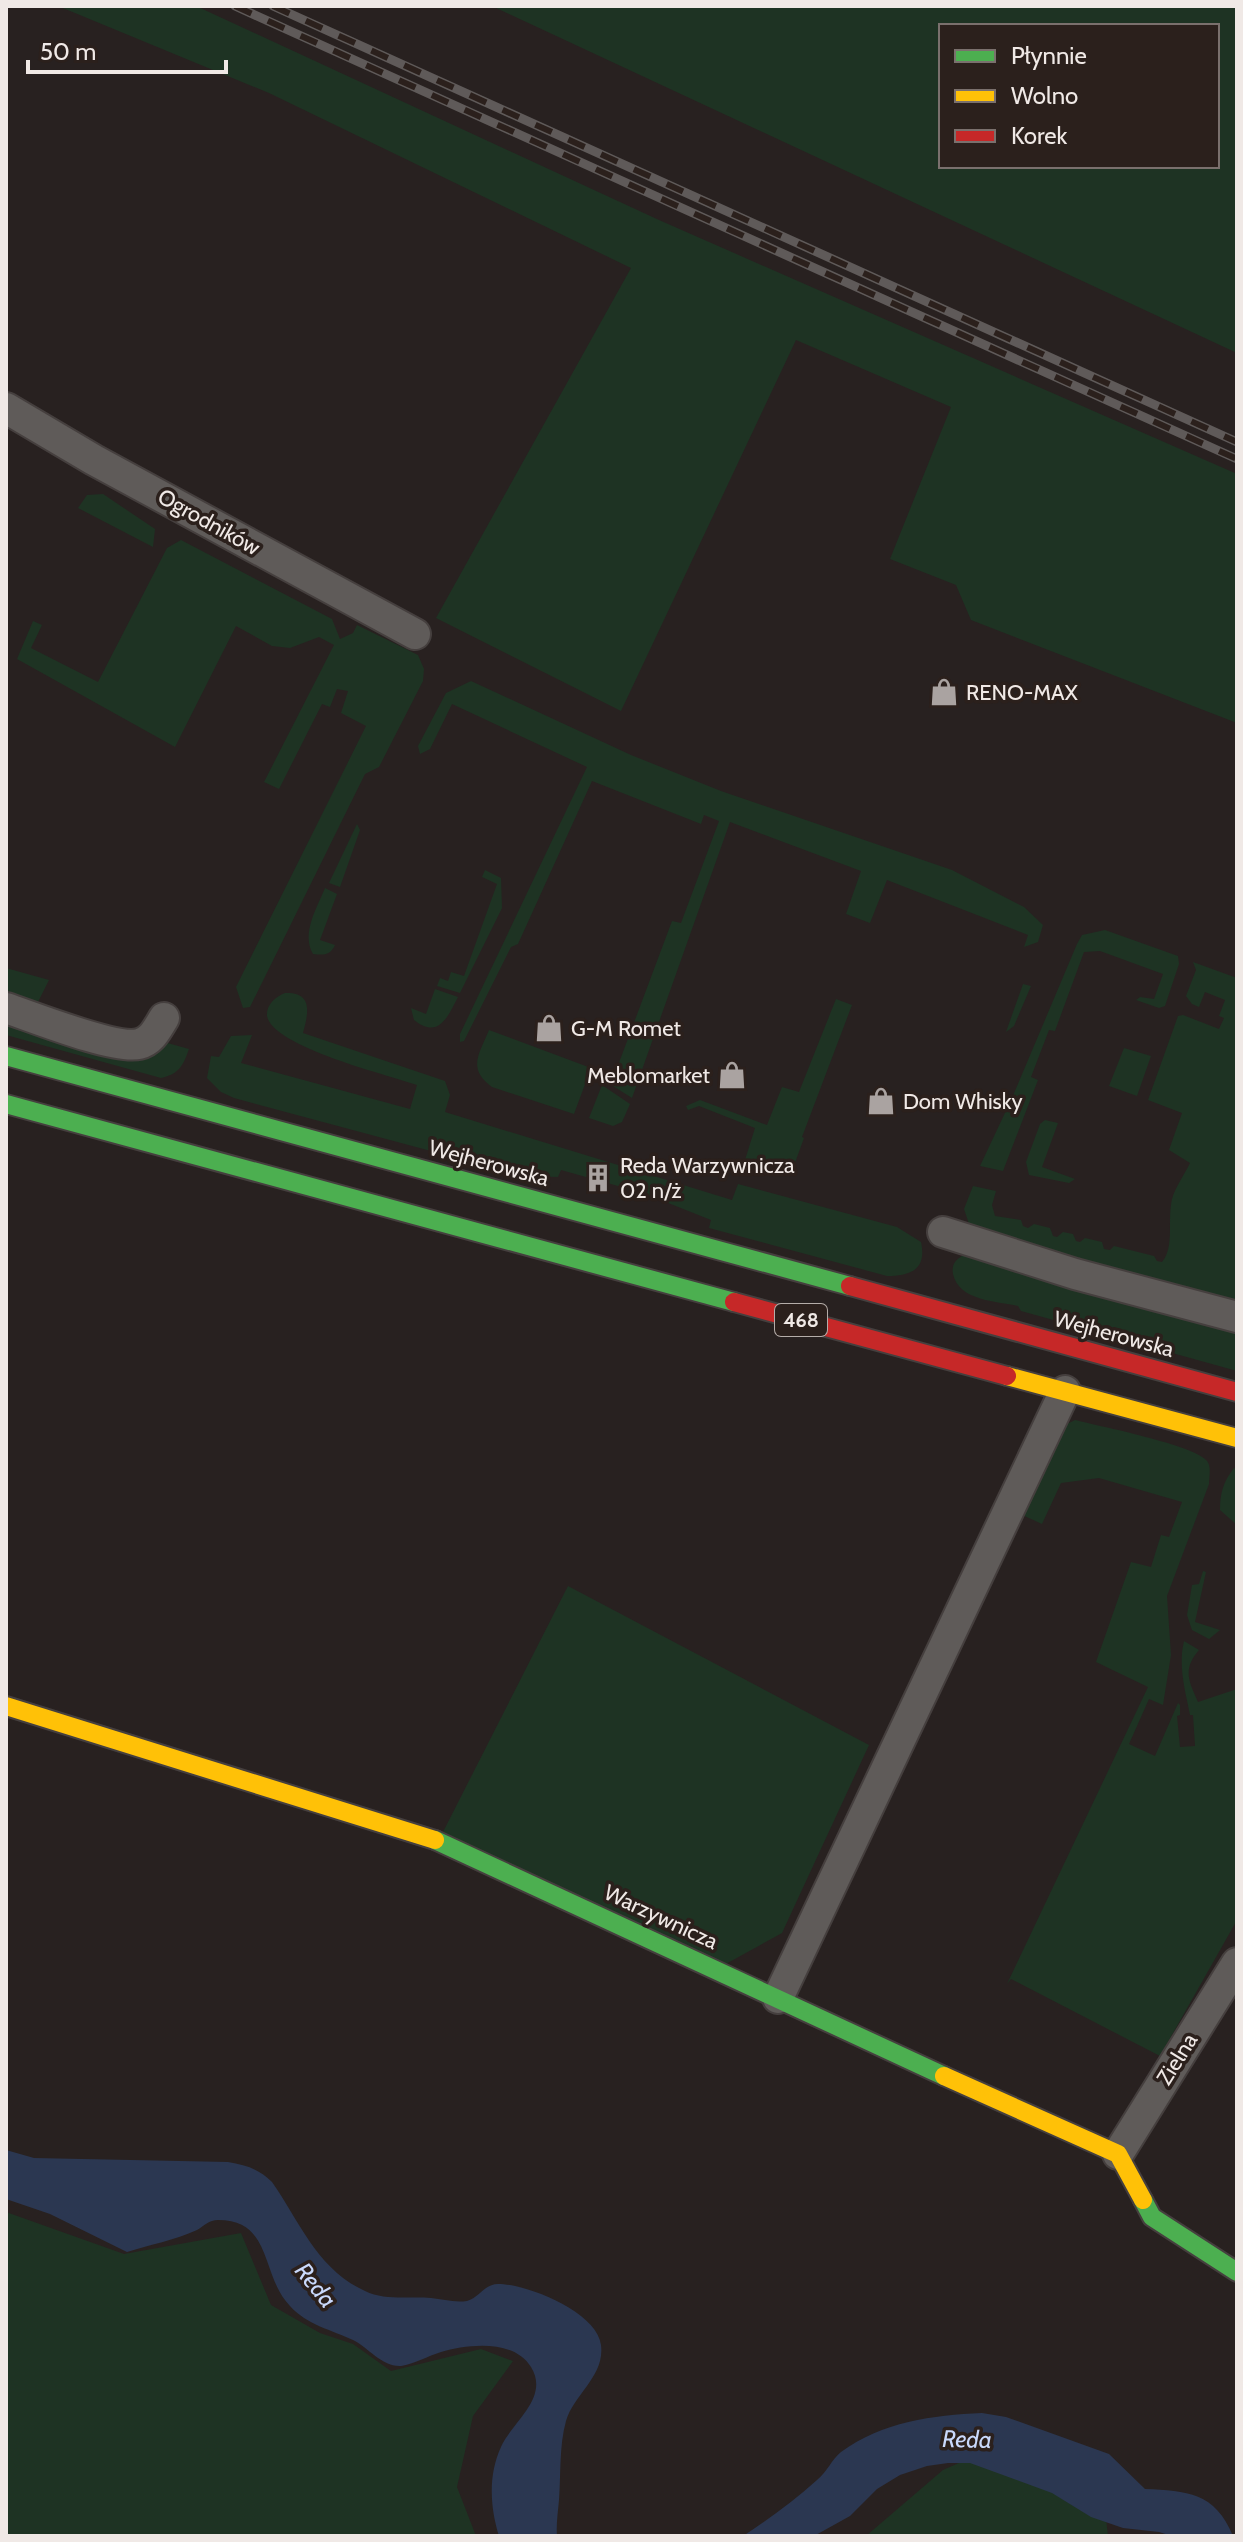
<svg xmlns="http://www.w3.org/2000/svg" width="1243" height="2542" font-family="Cabin,sans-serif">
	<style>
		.green { fill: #1e3323; fill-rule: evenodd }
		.water { fill: #2b3751 }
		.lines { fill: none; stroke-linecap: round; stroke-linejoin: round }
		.street-casing { stroke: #453f3e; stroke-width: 34 }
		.fast-casing { stroke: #453f3e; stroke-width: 22 }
		.slow-casing { stroke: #453f3e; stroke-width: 22 }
		.jam-casing { stroke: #453f3e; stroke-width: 22 }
		.street { stroke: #5f5b59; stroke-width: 30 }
		.fast { stroke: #4caf50; stroke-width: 18 }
		.slow { stroke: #ffc107; stroke-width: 18 }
		.jam { stroke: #c62828; stroke-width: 18 }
		.rail-casing { stroke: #5f5a59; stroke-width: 9 }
		.rail { stroke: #2b201c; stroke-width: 6; stroke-dasharray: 18; stroke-linecap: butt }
		.labels { text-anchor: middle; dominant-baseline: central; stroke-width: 7; stroke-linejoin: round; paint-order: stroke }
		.shield { fill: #2b201c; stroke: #b5ada9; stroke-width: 2 }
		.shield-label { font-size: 20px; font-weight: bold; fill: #f0e9e6 }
		.street-label { font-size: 22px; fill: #f0e9e6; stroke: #2b201c }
		.poi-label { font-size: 22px; fill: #f0e9e6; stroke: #2b201c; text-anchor: start }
		.water-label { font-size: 24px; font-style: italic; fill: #c9d9fc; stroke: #2b201c }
	</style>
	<rect width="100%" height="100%" fill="#282120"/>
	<!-- green -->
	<g class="green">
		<polygon points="58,6 196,6 659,220 1237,474 1237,723 971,620 956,585 890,559 951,407 796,340 621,711 436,618 631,268 269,93"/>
		<path d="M492,6H1237V353ZM941,26H1217V166H941Z"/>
		<polygon points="103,494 155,529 153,547 78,508 87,495"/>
		<polygon points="181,540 332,619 340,639 353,633 357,625 418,655 424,669 423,681 379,767 365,774 250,1007 243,1008 236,987 366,726 341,713 348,691 337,689 330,707 322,704 279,789 264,782 334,645 319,637 290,648 272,646 236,626 175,747 17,659 33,621 42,625 31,648 98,682 167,548"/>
		<polygon points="471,681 631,755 721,791 952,870 1024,907 1043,925 1038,942 1024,947 1028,935 887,880 870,923 846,914 861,871 730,822 632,1098 605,1081 606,1073 614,1076 672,921 681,923 719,821 704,815 701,824 592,781 518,944 511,947 464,1041 460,1042 460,1034 587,767 452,704 430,749 420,754 418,746 446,693"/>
		<polygon points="357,824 360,830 340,887 329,883"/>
		<polygon points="485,870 501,878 502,908 460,993 437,986 440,978 448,981 451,972 464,976 497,884 482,877"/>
		<path d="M325,888L337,894L320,940L335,945C330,956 323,955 313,954C301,933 317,908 325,888Z"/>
		<polygon points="1105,930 1178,956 1179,964 1165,1006 1159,1008 1136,1000 1140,997 1154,999 1163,974 1100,951 1084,952 1055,1031 1049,1030 1031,1077 1038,1080 1003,1171 980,1166 1012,1098 1077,944 1082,935"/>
		<path d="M1193,962L1237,978V1305L971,1230L964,1209L973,1186L996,1191L992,1205L995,1216L1021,1220L1023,1226L1028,1228L1034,1224L1050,1228L1053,1236L1057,1237L1063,1232L1073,1234L1076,1241L1080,1242L1085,1238L1102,1242L1104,1249L1110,1250L1114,1246L1154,1256L1157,1261L1162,1262C1174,1247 1168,1224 1171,1205C1172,1191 1184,1176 1190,1163L1169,1150L1182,1113L1148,1100L1178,1016L1183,1015L1219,1029L1224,1018L1219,1016L1225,1000L1205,992L1199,1007L1192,1004L1186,996L1196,970Z"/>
		<path d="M6,968L49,980L36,1006L189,1049C183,1066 179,1074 161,1078L6,1035Z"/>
		<polygon points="1023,984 1031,986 1014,1026 1006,1032"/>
		<path d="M435,989L458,997C448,1016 439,1040 414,1020L411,1008L426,1014Z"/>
		<path d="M285,993C314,992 308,1014 303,1033L445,1081L450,1095L445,1112L732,1200L738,1184L897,1227L921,1242C927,1269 911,1276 887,1276L709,1228L711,1220L643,1193L561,1170L558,1177L524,1176L234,1098L221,1092L207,1078L211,1056L219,1057L231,1036L252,1035L241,1063L410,1109L417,1085C388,1075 273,1047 267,1016C266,1005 275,997 285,993Z"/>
		<polygon points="836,999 852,1005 802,1137 804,1138 792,1171 790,1173 745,1160 755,1128 699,1106 688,1110 686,1106 700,1100 767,1125 782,1087 799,1092"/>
		<path d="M489,1030L591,1068L574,1114L492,1087C467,1068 479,1055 489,1030Z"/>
		<polygon points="1124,1048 1151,1056 1137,1096 1109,1086"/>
		<polygon points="602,1085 630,1104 622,1122 613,1126 589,1118"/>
		<polygon points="1045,1120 1058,1123 1042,1167 1075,1179 1069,1183 1029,1175 1026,1162 1040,1124"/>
		<path d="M965,1254L1237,1323V1371L1021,1311L1018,1306C996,1301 959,1301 953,1274C951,1263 957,1259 965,1254Z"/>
		<path d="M1075,1420C1099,1426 1193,1445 1206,1460C1212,1465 1209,1477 1209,1484L1167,1596L1171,1655L1163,1705L1149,1699L1129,1744L1155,1756L1178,1703L1180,1705V1715L1177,1716L1180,1747L1195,1746L1193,1715H1190C1185,1690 1178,1666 1184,1641L1199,1650C1182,1670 1189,1681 1198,1702L1237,1689V1920L1160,2056L1011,1979L1007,1984L1148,1687L1096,1662L1131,1562L1151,1567L1161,1535L1169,1537L1182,1502L1099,1478L1061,1483L1042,1524L1018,1513L1065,1425Z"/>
		<path d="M1234,1468L1237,1470V1525L1220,1510C1220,1493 1223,1482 1234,1468Z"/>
		<polygon points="1203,1571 1206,1572 1195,1622 1220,1630 1209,1639 1192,1630 1187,1615 1192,1585 1199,1584"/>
		<polygon points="568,1586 869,1745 782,1933 724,1965 443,1832"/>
		<polygon points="6,2212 124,2254 241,2233 271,2305 320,2333 353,2344 391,2371 481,2349 513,2361 473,2416 457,2487 476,2536 6,2536"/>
		<polygon points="977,2455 1106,2519 1108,2536 866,2536 943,2470"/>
	</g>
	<!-- water -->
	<g class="water">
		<path d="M6,2150L34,2158L228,2162C246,2165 259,2169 272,2182C300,2222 317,2269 365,2291C385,2301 409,2296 431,2298C443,2299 454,2303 467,2301C479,2298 484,2284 498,2284C528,2284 597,2312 601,2345C605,2376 574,2394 566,2421C559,2446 561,2474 559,2500C558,2512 556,2524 557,2536H499C490,2507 488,2475 501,2447C512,2422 550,2398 531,2367C514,2339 468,2344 441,2352C428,2356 414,2364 401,2366C382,2367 369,2348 353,2340C332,2330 307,2325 290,2306C260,2275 273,2220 218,2220C209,2220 204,2226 197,2230C175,2240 149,2245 127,2252L50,2214L6,2199Z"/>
		<path d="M982,2413L1006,2417L1109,2454L1145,2489C1187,2491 1215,2492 1233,2536H1172L1159,2532L1123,2528L1091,2517L1052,2493L970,2463H948L927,2466L900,2475L877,2489L850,2516L814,2536H743C769,2519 794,2501 817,2480C827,2472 832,2459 841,2452C882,2422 933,2415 982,2413Z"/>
	</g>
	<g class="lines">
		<defs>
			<g id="street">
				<polyline points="6,408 94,460 415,634"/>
				<path d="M6,1008C33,1017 115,1050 139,1044C152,1041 157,1029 164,1018"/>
				<polyline points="943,1232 1075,1274 1237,1317"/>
				<polyline points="778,1998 1065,1391"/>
				<polyline points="1118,2154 1237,1963"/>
			</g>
			<g id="fast">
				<polyline points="6,1056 850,1286"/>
				<polyline points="6,1104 734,1302"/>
				<polyline points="435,1840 944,2076"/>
				<polyline points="1143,2200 1152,2217 1237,2272"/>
			</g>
			<g id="slow">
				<polyline points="1007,1376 1237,1438"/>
				<polyline points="6,1706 435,1840"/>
				<polyline points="944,2076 1118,2154 1143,2200"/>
			</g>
			<g id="jam">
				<polyline points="850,1286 1237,1392"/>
				<polyline points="734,1302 1007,1376"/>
			</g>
		</defs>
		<!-- street casing -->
		<use href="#street" class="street-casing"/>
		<!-- fast casing -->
		<use href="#fast" class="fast-casing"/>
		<!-- slow casing -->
		<use href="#slow" class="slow-casing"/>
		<!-- jam casing -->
		<use href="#jam" class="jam-casing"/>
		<!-- street -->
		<use href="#street" class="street"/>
		<!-- fast -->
		<use href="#fast" class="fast"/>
		<!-- slow -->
		<use href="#slow" class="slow"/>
		<!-- jam -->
		<use href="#jam" class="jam"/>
		<defs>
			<g id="rail">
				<polyline points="235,6 1237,459"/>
				<polyline points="273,6 1237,442"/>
			</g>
		</defs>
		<!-- rail casing -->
		<use href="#rail" class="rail-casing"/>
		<!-- rail -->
		<use href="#rail" class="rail"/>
	</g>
	<!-- icons -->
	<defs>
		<symbol id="shop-bare" viewBox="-9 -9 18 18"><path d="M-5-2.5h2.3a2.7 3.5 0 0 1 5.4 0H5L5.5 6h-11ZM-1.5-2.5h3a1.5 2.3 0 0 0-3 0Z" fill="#aaa3a1" stroke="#2b201c" stroke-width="2.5" paint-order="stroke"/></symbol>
		<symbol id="building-bare" viewBox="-9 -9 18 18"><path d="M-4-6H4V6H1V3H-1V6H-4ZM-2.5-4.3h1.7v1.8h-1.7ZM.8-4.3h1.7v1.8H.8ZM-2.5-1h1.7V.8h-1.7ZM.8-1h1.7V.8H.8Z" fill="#aaa3a1" stroke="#2b201c" stroke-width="2.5" paint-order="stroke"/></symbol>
	</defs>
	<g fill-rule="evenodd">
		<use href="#shop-bare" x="924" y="672" width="40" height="40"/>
		<use href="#shop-bare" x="529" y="1008" width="40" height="40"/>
		<use href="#shop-bare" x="712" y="1055" width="40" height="40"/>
		<use href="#shop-bare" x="861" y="1081" width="40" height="40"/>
		<use href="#building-bare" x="578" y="1158" width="40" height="40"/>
	</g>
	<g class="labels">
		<!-- shield labels -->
		<rect class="shield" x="775" y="1304" width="52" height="32" rx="6"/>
		<g class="shield-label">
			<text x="801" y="1320">468</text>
		</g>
		<!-- street labels -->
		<g class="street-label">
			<text transform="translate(209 522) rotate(29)">Ogrodników</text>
			<text transform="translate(489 1163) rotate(15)">Wejherowska</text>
			<text transform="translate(1114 1334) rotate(15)">Wejherowska</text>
			<text transform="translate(661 1917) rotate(25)">Warzywnicza</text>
			<text transform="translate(1177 2059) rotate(-58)">Zielna</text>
		</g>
		<!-- poi labels -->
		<g class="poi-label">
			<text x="966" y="692">RENO-MAX</text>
			<text x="571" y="1028">G-M Romet</text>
			<text x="710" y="1075" text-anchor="end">Meblomarket</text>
			<text x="903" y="1101">Dom Whisky</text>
			<text x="620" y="1165">Reda Warzywnicza<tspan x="620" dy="25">02 n/ż</tspan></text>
		</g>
		<!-- water labels -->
		<g class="water-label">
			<text transform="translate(316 2285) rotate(51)">Reda</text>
			<text transform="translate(967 2439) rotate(1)">Reda</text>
		</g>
	</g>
	<!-- border -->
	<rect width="1243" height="2542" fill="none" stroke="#f0e9e6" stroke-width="16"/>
	<!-- legend -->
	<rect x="939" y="24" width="280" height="144" fill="#2b201c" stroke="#7a706d" stroke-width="2"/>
	<rect x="955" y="50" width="40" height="12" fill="#4caf50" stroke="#7a706d" stroke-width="2"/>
	<text x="1011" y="64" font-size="24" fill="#f0e9e6">Płynnie</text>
	<rect x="955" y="90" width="40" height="12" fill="#ffc107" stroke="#7a706d" stroke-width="2"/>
	<text x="1011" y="104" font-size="24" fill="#f0e9e6">Wolno</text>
	<rect x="955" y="130" width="40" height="12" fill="#c62828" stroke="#7a706d" stroke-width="2"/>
	<text x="1011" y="144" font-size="24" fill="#f0e9e6">Korek</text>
	<!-- scale -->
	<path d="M28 60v12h198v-12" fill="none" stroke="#f0e9e6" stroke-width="4"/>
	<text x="40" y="60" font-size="24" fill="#f0e9e6" stroke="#2b201c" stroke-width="6" paint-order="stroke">50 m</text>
</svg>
